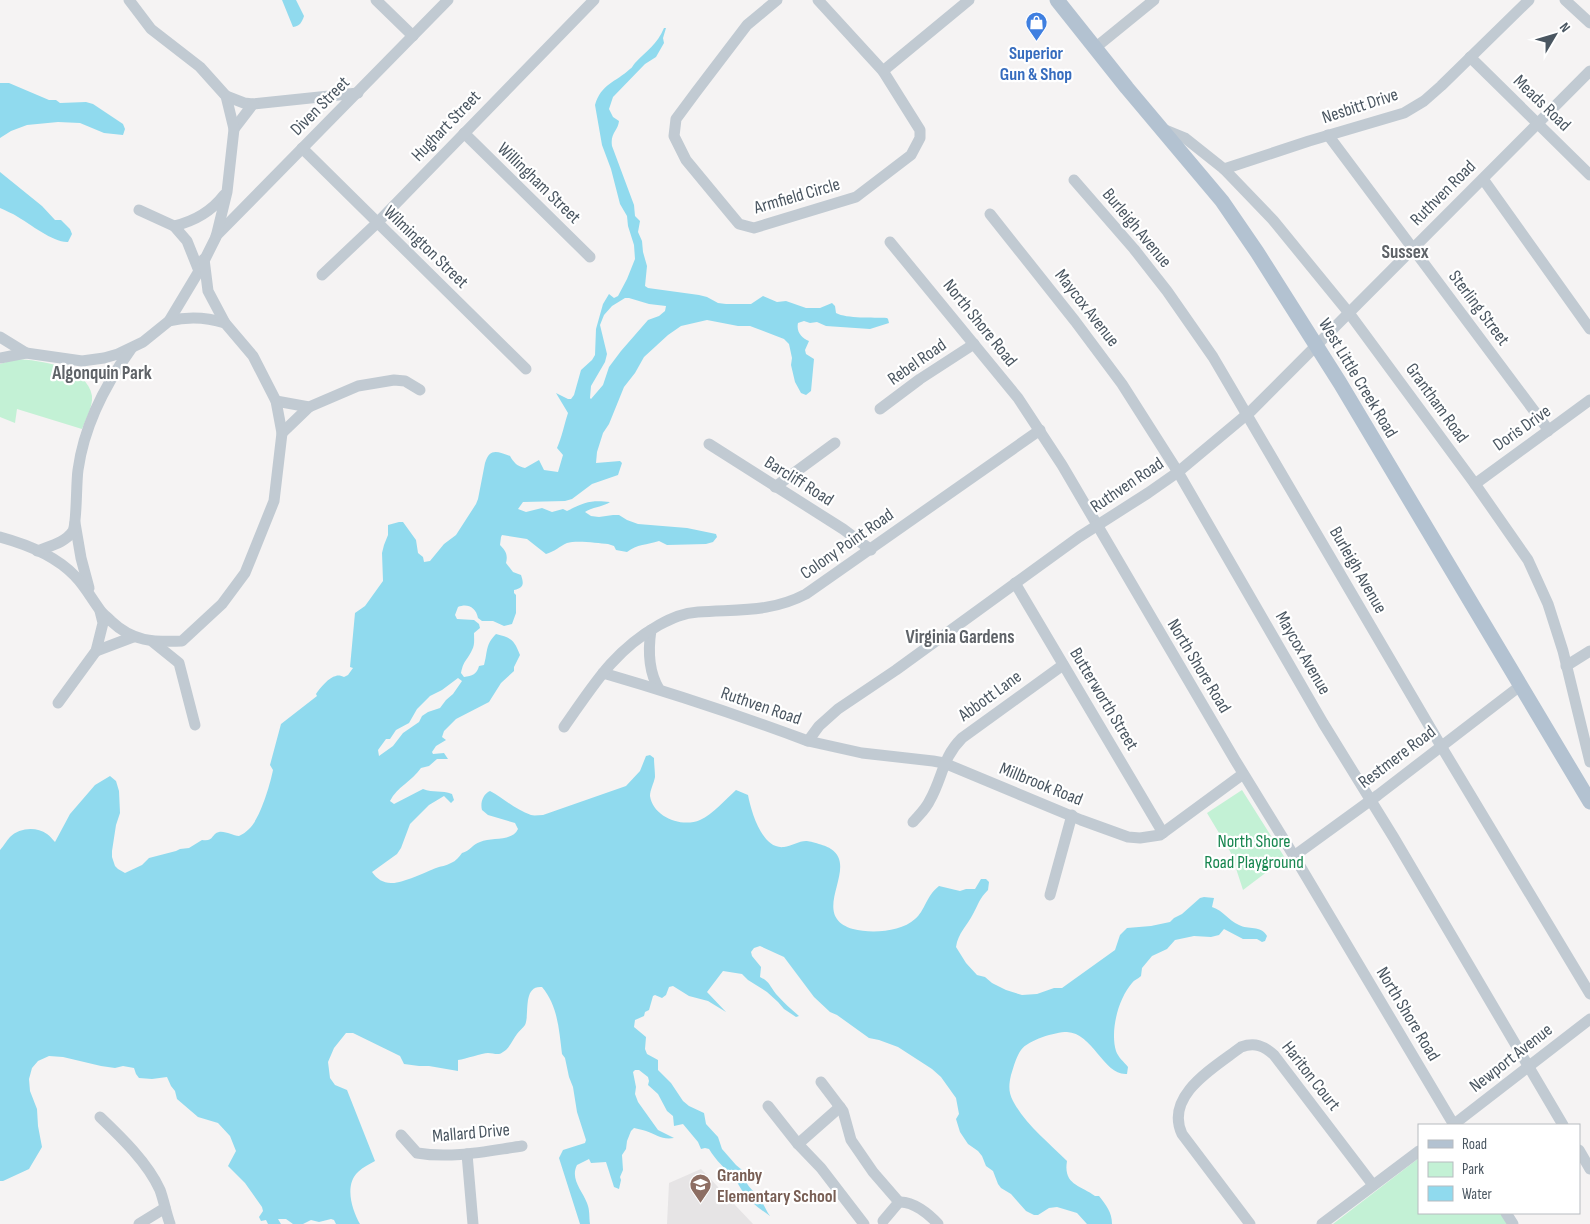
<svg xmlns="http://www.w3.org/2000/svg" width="1590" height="1224" font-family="'Sofia Sans Condensed',sans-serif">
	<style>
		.education { fill: #e6e4e5 }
		.green { fill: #c3f1d5 }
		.water { fill: #90daee; fill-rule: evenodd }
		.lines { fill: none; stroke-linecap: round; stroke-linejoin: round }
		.minor { stroke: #c1cad2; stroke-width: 11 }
		.major { stroke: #b3c2d1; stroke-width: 15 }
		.labels { text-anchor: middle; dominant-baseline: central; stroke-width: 4.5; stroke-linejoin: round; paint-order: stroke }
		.shop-label { font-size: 18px; font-weight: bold; fill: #366cbe; stroke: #fff }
		.street-label { font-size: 18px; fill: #4a5661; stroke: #fff }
		.park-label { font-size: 18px; fill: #17864f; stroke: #fff }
		.education-label { font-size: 18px; font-weight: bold; fill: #785e54; stroke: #fff; text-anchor: start }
		.neighbourhood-label { font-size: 19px; font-weight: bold; fill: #5f6368; stroke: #fff }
	</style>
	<rect width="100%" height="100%" fill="#f5f3f3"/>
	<!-- education -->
	<polygon class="education" points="701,1169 753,1224 667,1224 669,1183"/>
	<!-- green -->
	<g class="green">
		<path d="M16,359C40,360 88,367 92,396C93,406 86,419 82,429L17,409L15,423L0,417V364Z"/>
		<polygon points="1242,790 1285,858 1243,890 1231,853 1207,813"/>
		<polygon points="1419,1158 1419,1213 1501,1213 1508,1224 1333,1224"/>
	</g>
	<!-- water -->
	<g class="water">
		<path d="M282,0H296L304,16C302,22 300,26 293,27Z"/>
		<path d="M664,28H666L663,38L664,43L656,57L645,64L613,97L609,109L613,117L619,121C618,131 610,133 612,146L634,205L635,216L640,221L638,232L642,241L643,252L647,266L645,286L648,288L699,295L707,297L718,303L726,304H751L763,296L777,302L786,301L806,308H820L832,303L835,306L836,313C847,319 873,317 887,318L888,319L889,323L870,329L826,326L817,322L810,323L804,321L798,323C796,332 802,338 809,341L805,350L806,354L814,359L811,391L806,395L801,393L795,382L791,365L792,358L789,344L784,339L750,326H738L707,320L681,326L668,335L644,357L635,373L624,387L609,424L603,433L597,452L596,463L620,461L622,463L618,475L592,484L572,499L565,501L523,502L518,509L526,512L542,508L552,512L563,509L567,511C585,502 591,500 610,502C603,507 592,507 585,512L591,516L599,517L613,515H619L627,520L638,524L687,528L716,534L717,537L713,542L706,544L667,545L659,541C647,545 637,544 627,552L616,550L614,546L608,544C598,543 576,540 567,543C560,546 554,552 546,554L527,539L502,535L501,537L500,545C506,551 508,555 506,563L513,572L521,575C524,584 524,588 514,590V593L516,595V613L512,624L504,626L493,621H482L478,618C476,607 467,603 458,607L455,615L457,619L474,620L479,624L480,628L474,633C474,639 475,645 472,650C467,661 464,659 461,673L464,677C472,676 477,674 479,666L484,665C488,651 485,645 496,634C511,638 514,639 520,655L514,667V671L501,683L489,702L456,719L444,731L442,737L446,740L436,746L432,752L433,754L444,753L448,759H437L429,766L421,768C412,781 397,787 390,801L394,804L423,789C433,793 442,790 452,794L454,800L451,803L444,796L429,805L410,824L401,848L397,854L372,872C377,879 383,883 391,883C401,884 426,872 436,868C441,866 446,866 451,863C456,861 459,857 462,853C470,851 473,844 480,842C492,837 512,842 518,829L515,823L488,815L482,810C480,803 483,794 490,791C503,798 516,810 531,815C534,816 539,815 543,815L626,786L640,771L646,756L650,755L654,758C654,764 655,771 655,777C654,783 650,790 650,796C653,817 682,828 700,820C713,814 725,800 736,790L748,795C751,811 762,850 784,847C791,846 799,841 806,841C810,841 828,846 831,849C860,868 807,915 853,929C871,934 901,932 915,919C925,911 926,896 939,886L960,891L966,889H975L981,879H986L989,882L988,890C979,899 979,903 973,914C967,926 958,933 956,947L966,963L977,975L985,977L992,983L1006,990L1022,995L1037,994L1054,988H1062L1115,950L1120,935L1127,928L1151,926L1170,922L1174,918L1182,914L1200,898L1204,897L1214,898L1212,907C1224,911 1228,920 1239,925C1248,930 1261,925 1267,936L1265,941L1262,942L1257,939H1243L1224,929L1219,935L1211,937L1194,936L1175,940L1167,949L1152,956L1142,968L1141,976C1138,979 1134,980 1132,983C1118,999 1110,1031 1116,1051C1118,1057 1124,1062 1128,1067L1127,1074C1104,1076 1093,1033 1067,1032C1055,1032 1028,1040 1021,1050C1016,1057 1014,1066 1011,1075C1009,1084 1008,1092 1013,1101C1025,1124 1048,1142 1067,1161C1063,1185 1080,1185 1095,1196H1099C1106,1205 1112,1212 1112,1224H1087L1077,1213L1057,1207L1049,1208L1038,1215H1034L1026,1211L1011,1194L1001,1188L998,1184L993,1171L986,1166L982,1156L978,1151L968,1144L960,1132L956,1119L959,1114L956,1098L941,1077L932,1069L898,1047L879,1040L869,1038L837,1015L830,1012L814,997L784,957L760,946L754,948L751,952L752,956L761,967L760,977C770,982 769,985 776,994C783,1002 791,1009 799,1016L796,1017L784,1009L778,1002L767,992L748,980L742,974L723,971L707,992L726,1012L708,1001L689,996L673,986L669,987L666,995L662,998L655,995L653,996L649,1010L645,1012L644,1016L635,1020L634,1027L646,1037L645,1049L647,1054L658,1060V1070L671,1083L683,1101L689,1106L704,1113L706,1124L718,1137L722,1149L736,1165L742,1170C743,1184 754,1190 761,1201C765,1206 766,1211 770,1216C760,1209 750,1202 743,1192C740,1188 738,1183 735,1179C726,1169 716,1161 709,1149L705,1148L701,1149L698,1142L683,1124L674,1126L673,1116L667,1111L658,1094L648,1085L649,1081L648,1077L639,1070H635L633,1072L636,1087L635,1094L638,1102L658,1130L674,1138C662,1140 657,1135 646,1131C643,1130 638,1129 634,1128L631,1131L627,1141L626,1149L622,1155L623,1170L620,1177L621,1180L619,1189L614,1187L606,1162L591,1163L589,1159L577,1165C570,1179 582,1190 587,1203C590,1210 589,1217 590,1224H580L559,1158L563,1150L585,1143L586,1140L577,1112L573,1087L569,1077L565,1058L562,1054C559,1030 558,1006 542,987C522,985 530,1015 525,1025C523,1028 519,1031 517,1034C513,1039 509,1049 503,1052C498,1056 494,1053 488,1053C482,1053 466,1059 458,1060V1071L429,1066H419L404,1064L400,1056L353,1033H346L334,1048L328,1062L330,1078L335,1085L347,1090L375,1161C370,1164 363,1167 358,1172C344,1185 352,1210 360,1224H336L334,1220L331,1219L319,1222L311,1220L303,1224H293L286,1219H278L281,1224H268L266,1220L261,1221L259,1217L263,1211L262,1207L245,1183L228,1166L236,1151L230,1136L218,1123L198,1117L177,1099L175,1091L171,1086L167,1077L152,1079L139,1078L136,1074L134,1068L123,1066L115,1068L101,1066L63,1057L49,1056L38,1061L32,1068L29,1079L30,1091L37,1109L38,1126L42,1147L29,1169L3,1181H0V850C4,846 6,841 10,837C19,828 36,826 47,834C50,836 53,840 55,842L70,814L95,785L110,776L116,781L119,791L120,813L116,825L112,851V857L115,866L118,869L125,873L142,865L149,858L176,851L180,849L189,848L202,840C214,842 211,834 219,832C226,831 233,836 239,836C243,834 246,832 249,829C260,819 270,785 273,770L270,765L281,724L317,696L316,694C320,688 329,677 336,676C338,675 342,676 344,677L348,675L353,668L350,667L355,613L365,606L383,581L382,553L384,545L388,535V525L399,522H403L416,540L418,553L423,557L424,562L430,561L444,544L456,535L476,504L478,499L485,463C490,447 498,452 510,456C514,463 517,466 525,468L539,460L544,470L558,472L563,455L557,448C562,437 564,425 568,413L556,393L568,399H571L574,395L581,370L592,360L595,355L596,329L603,304L609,294L614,298L618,296L627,279L635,259L634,245L628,226L627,216L620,204L611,169L602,145L595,105C601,84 616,82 630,69C632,68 633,65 635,63C647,50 657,45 664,28ZM625,298H629L649,304L666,306L665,311L659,316L648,320L621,351L609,367L603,385L591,399L590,398L591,386L605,362L607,354L600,325L604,315L612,306ZM458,678L462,681L453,694L446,700L440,708L428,712L422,716L419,722L403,733L393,746L379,756L378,750L386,739H390L396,730L409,723L417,709L430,696L442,690Z"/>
		<polygon points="0,83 9,83 49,100 56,100 60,103 86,102 93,104 123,124 125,129 123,135 104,133 80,123 58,122 27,125 11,131 0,138"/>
		<path d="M0,172L42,206L55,220H61L70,229L72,234L68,242C54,243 30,224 18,217C12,213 6,211 0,208Z"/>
	</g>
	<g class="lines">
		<!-- minor -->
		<g class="minor">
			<polyline points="376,0 413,36"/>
			<polyline points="777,0 747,25 696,92 676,119 674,136 686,160 729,212 739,224 754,228 856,197 911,155 920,138 920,130 883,71 818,0"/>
			<polyline points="1565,0 1590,23"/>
			<polyline points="1095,48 1154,0"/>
			<polyline points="1470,57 1590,175"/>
			<polyline points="883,71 969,0"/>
			<polyline points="226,96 244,103 253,104 358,93"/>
			<polyline points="234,129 253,104"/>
			<polyline points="1163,129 1185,138 1224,169 1273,220 1349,313 1475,484 1528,560 1548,604 1563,651 1590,762"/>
			<polyline points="464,133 590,257"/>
			<polyline points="1328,135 1547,428 1548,431"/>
			<polyline points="302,148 526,369"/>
			<polyline points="1224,169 1309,141 1404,113 1424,101 1441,86 1529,0"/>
			<polyline points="1483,179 1590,329"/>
			<polyline points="1074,180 1134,249 1167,291 1213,357 1441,746 1590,994"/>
			<polyline points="139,210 174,226 187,241 199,271"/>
			<polyline points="990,214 1075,321 1122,384 1178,472 1323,723 1394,838 1563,1125"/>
			<path d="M174,226C195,221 211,212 224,195"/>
			<polyline points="216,236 448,0"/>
			<polyline points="890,242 1018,398 1062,465 1235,760 1294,856 1454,1125"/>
			<polyline points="322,275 377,223 594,0"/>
			<path d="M169,321C189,316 206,317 225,323"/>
			<polyline points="0,337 26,353"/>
			<polyline points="0,358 26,353 82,361 104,358 118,354 143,342 169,321 199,271 216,237 227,192 234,129 226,96 200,67 151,29 129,0"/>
			<polyline points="276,401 309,407 358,386 394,380 405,381 420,390"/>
			<polyline points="880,409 920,379 974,344"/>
			<polyline points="282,433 309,407"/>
			<polyline points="709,444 843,529 871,550"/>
			<polyline points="1475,484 1590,400"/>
			<polyline points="775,487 835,443"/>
			<polyline points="75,523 81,558 89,588"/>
			<path d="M0,537C26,544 56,556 75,576C85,586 91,598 100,610C103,614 107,617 111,621C133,642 153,642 182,641L222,604L245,573L274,501L282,433L276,401L253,356L225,323L208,291L204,259"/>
			<path d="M37,551C49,546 65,543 73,531C77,523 76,483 78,470C84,426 105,385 131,349"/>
			<polyline points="1015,583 1163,833"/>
			<path d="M651,630C648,650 648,671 659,689"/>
			<polyline points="153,642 179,663 195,725"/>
			<polyline points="96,651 133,637"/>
			<polyline points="1566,666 1590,651"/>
			<path d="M603,673C672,693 741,716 808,741L819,726L838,709L896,670L1079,537L1148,493L1178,472L1251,411L1590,71"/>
			<polyline points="58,703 96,651 103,623 100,611"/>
			<path d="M564,727C593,686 613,651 659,625C672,618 683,613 698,612C737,609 770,613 806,594L1040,430"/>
			<polyline points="808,741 862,753 933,761 944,763 1081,820 1128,837 1140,838 1160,835 1243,774"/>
			<path d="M913,822C919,815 926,809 930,800C943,777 942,758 962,738L1063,665"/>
			<polyline points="1294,856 1378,795 1520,686"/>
			<polyline points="1050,895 1072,815"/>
			<polyline points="821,1082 843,1111 851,1140 873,1172 899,1202 883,1221"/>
			<polyline points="768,1106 798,1144 821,1168 864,1224"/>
			<path d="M100,1117C121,1137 148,1163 160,1190C164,1201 166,1213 170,1224"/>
			<polyline points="1453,1125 1590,1019"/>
			<path d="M401,1135L417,1153C452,1159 487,1151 522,1146"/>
			<polyline points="798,1144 840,1107"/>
			<polyline points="1579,1150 1590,1169"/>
			<polyline points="467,1154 473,1224"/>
			<path d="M899,1202C913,1201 929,1214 938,1224"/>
			<polyline points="1506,1213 1513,1224"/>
			<polyline points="139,1224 165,1208"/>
			<path d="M1250,1224L1182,1134C1164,1095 1215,1067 1241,1047C1255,1042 1264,1046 1274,1055L1373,1185"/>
			<polyline points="1322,1224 1419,1151"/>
		</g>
		<!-- major -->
		<polyline class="major" points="1057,0 1127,88 1222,201 1257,252 1340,383 1590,802"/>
	</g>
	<!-- icons -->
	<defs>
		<symbol id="shop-pin" viewBox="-11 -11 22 30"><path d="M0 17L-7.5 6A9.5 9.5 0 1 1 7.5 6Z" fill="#3f7fe0" stroke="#fff"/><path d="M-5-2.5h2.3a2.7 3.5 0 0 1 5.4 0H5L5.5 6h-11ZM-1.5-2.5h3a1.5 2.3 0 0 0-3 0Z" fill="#fff"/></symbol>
		<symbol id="school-pin" viewBox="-11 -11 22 30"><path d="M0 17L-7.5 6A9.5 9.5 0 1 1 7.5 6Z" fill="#8d6e63" stroke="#fff"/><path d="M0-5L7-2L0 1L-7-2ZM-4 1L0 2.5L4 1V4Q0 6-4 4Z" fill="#fff"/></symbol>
	</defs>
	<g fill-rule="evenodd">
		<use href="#shop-pin" x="1024" y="10" width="25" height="34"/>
		<use href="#school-pin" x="688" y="1172" width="25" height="34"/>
	</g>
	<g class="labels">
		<!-- shop labels -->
		<g class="shop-label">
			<text x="1036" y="53">Superior<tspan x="1036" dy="21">Gun &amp; Shop</tspan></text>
		</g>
		<!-- street labels -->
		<g class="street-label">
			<text transform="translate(1542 103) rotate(44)">Meads Road</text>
			<text transform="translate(320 106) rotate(-45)">Diven Street</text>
			<text transform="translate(1360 106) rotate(-18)">Nesbitt Drive</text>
			<text transform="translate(446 126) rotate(-46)">Hughart Street</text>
			<text transform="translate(539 183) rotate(44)">Willingham Street</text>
			<text transform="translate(1443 193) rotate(-45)">Ruthven Road</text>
			<text transform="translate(797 196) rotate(-16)">Armfield Circle</text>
			<text transform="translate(1137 228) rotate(50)">Burleigh Avenue</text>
			<text transform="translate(426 247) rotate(44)">Wilmington Street</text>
			<text transform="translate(1087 308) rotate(52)">Maycox Avenue</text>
			<text transform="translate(1479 308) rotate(53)">Sterling Street</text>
			<text transform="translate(980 323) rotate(51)">North Shore Road</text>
			<text transform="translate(917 362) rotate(-35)">Rebel Road</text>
			<text transform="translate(1358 378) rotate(59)">West Little Creek Road</text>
			<text transform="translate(1437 403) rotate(54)">Grantham Road</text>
			<text transform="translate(1522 428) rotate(-35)">Doris Drive</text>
			<text transform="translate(799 481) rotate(32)">Barcliff Road</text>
			<text transform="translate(1127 485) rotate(-34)">Ruthven Road</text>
			<text transform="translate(847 544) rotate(-35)">Colony Point Road</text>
			<text transform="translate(1358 570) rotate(60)">Burleigh Avenue</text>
			<text transform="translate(1303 653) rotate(60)">Maycox Avenue</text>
			<text transform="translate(1199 666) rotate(59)">North Shore Road</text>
			<text transform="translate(990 696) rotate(-36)">Abbott Lane</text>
			<text transform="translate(1104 699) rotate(59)">Butterworth Street</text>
			<text transform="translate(761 706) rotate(19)">Ruthven Road</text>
			<text transform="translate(1397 757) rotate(-37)">Restmere Road</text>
			<text transform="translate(1041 784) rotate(22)">Millbrook Road</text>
			<text transform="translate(1408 1014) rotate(59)">North Shore Road</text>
			<text transform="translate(1511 1058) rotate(-38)">Newport Avenue</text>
			<text transform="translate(1311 1076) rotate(52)">Hariton Court</text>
			<text transform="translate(471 1133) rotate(-5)">Mallard Drive</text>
		</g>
		<!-- park labels -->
		<g class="park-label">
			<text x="1254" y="841">North Shore<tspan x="1254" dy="21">Road Playground</tspan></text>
		</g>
		<!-- education labels -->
		<g class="education-label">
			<text x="717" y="1175">Granby<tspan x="717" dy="21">Elementary School</tspan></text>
		</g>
		<!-- neighbourhood labels -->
		<g class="neighbourhood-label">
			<text x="1405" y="252">Sussex</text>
			<text x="102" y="373">Algonquin Park</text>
			<text x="960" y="637">Virginia Gardens</text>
		</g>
	</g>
	<!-- legend -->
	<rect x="1418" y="1124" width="162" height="90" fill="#ffffff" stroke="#b7bbc0"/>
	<rect x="1428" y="1140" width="25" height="8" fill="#b3c2d1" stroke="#b7bbc0"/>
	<text x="1462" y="1149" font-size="15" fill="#4a5661">Road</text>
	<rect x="1428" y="1162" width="25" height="15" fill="#c3f1d5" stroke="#b7bbc0"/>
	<text x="1462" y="1174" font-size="15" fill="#4a5661">Park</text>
	<rect x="1428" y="1186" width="25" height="15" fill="#90daee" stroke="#b7bbc0"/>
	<text x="1462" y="1199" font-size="15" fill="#4a5661">Water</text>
	<!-- north arrow -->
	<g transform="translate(1555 35) rotate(52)" stroke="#ffffff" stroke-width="4" paint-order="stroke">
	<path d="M0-4L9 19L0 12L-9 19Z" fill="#4a5661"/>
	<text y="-8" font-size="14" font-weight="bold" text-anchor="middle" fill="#4a5661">N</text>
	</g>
</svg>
